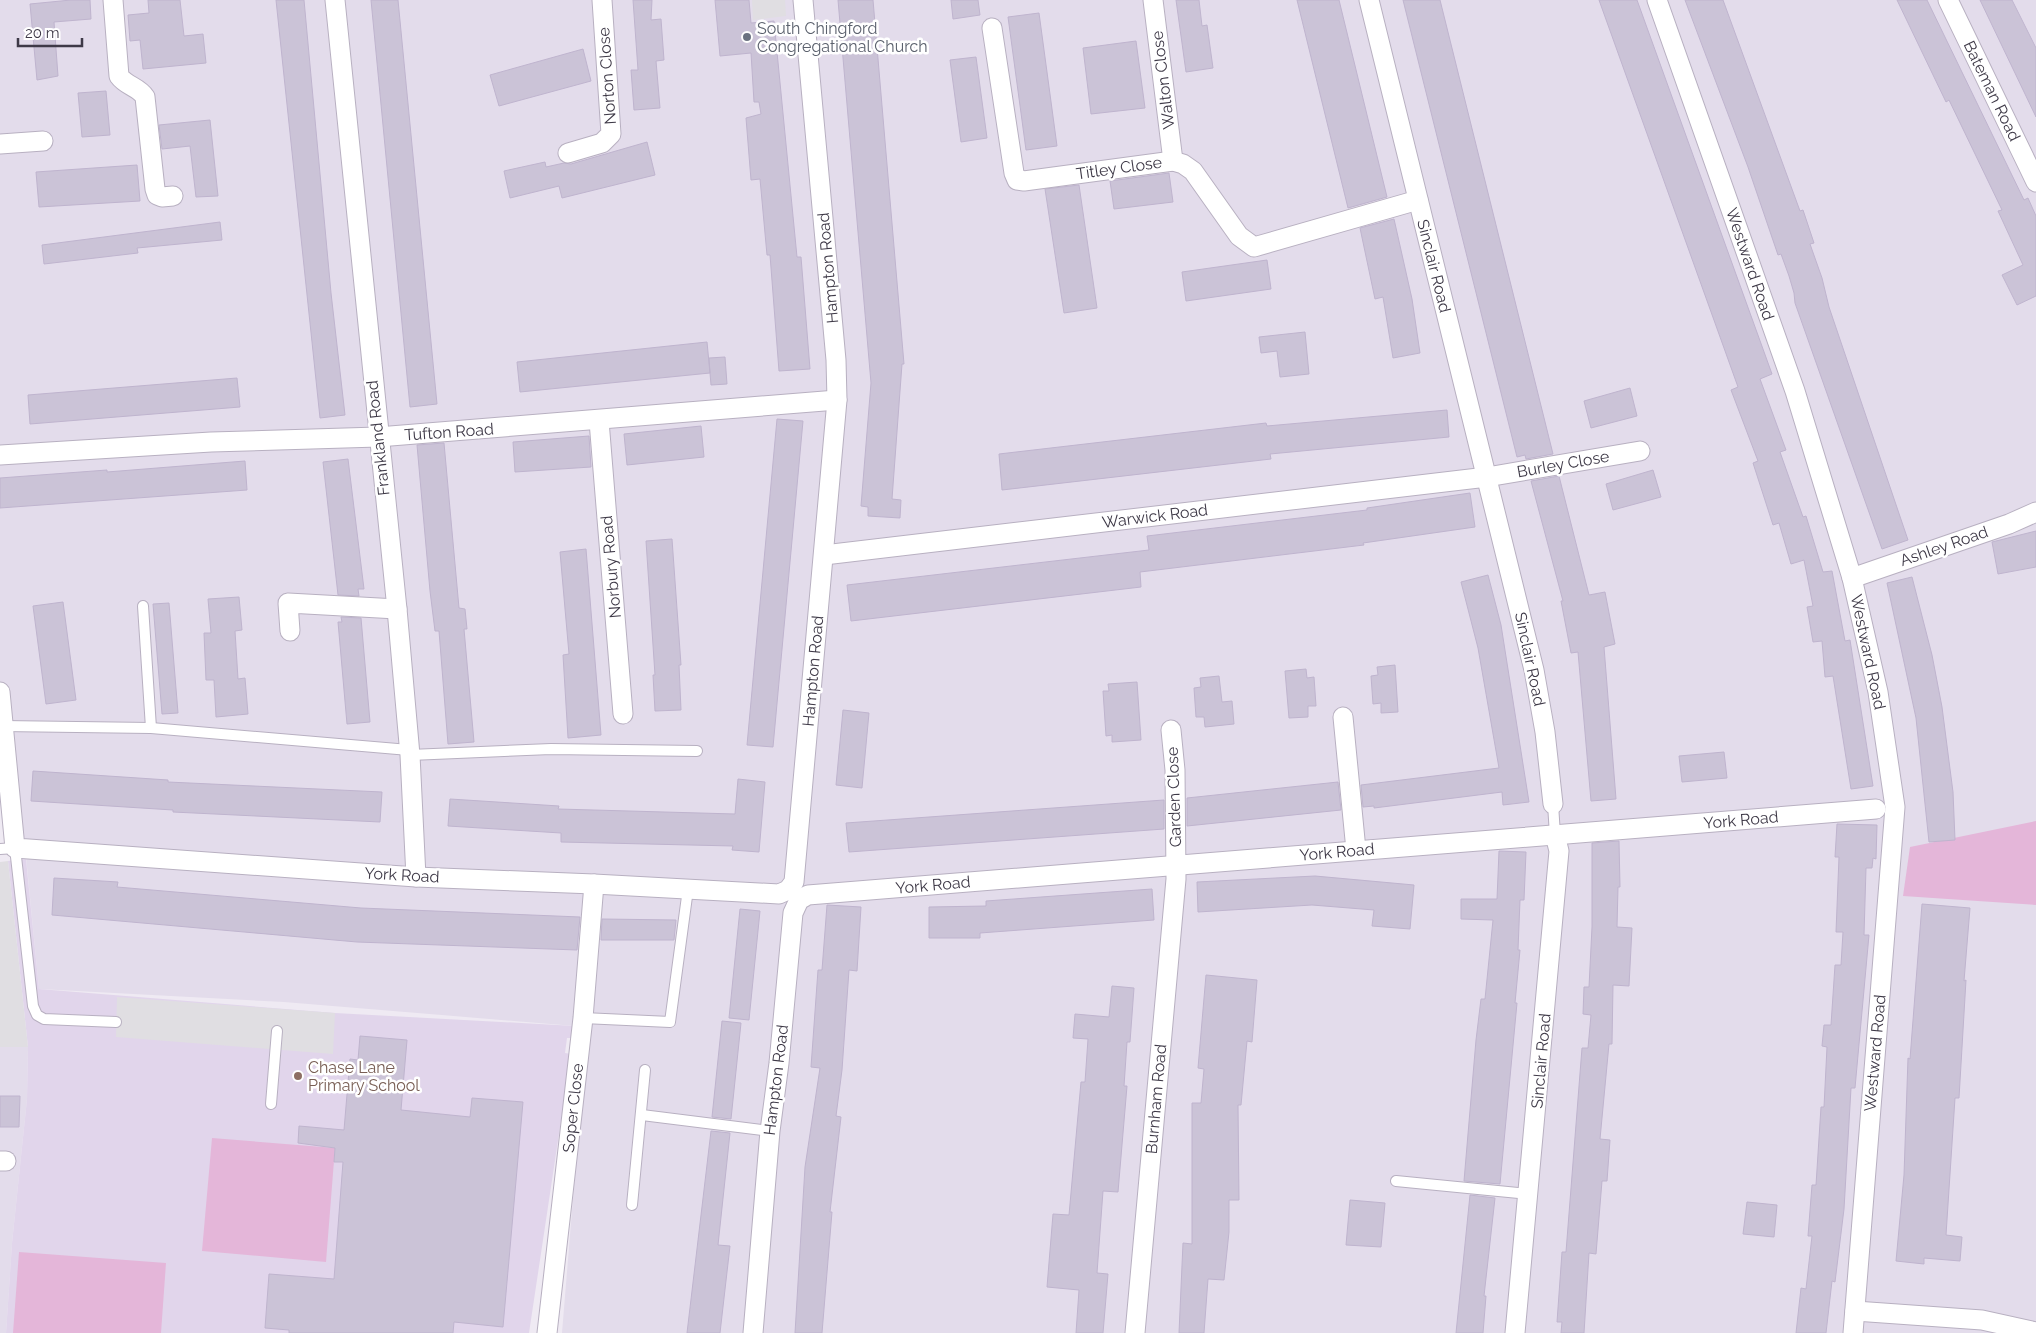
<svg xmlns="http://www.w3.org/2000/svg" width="2036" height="1333" font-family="Raleway,sans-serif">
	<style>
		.residential { fill: #e3dceb }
		.education { fill: #e1d5eb }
		.green { fill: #e4b6d9 }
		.parking { fill: #e0dee2 }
		.building { fill: #cbc3d7; stroke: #bfb4ce }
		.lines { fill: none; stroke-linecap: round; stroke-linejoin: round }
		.service-casing { stroke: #b8b0c1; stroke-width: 12 }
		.minor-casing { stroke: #b8b0c1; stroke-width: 21 }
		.service { stroke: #fff; stroke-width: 10 }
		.minor { stroke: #fff; stroke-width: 19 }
		.worship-dot { fill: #6b7280; stroke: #fff; stroke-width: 2 }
		.education-dot { fill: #8d6e63; stroke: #fff; stroke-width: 2 }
		.labels { text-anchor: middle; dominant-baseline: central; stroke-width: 5; stroke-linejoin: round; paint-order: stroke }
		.worship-label { font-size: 16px; fill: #5b616d; stroke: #fff; text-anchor: start }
		.street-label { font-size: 16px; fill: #3e3947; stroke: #fff }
		.education-label { font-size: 16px; fill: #785e54; stroke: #fff; text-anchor: start }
	</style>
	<rect width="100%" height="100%" fill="#efeaf3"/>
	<!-- residential -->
	<g class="residential">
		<polygon points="0,0 2036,0 2036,1333 562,1333 587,1027 284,1002 39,989 24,836 7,836 0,769"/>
		<polygon points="0,1047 28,1047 27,1099 12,1243 6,1333 0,1333"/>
	</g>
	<!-- education -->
	<polygon class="education" points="26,859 39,989 335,1013 575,1026 573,1038 567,1038 565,1053 571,1054 529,1333 6,1333 12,1243 27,1099 28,1047 8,861"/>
	<!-- green -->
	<g class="green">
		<polygon points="2036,821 2036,905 1903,896 1910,847"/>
		<polygon points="212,1138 335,1148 326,1262 202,1251"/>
		<polygon points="19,1252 166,1263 161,1333 13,1333"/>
	</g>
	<!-- parking -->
	<g class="parking">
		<polygon points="752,0 785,0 786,16 753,20"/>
		<polygon points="8,861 28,1047 0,1047 0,862"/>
		<polygon points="117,997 335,1013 333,1054 116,1037"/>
	</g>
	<!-- building -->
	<g class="building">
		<polygon points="71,0 90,0 91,19 54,22 58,76 37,80 30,4"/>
		<polygon points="148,0 180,0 184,36 203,34 206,63 143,69 140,40 130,41 128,15 149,13"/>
		<polygon points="276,0 304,0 331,293 345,415 320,418"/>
		<polygon points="371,0 398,0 437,404 410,407"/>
		<polygon points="633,0 652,0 651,20 661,19 664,60 656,61 660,108 634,110 631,70 638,70"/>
		<polygon points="715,0 749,0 751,23 774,21 797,257 801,257 810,369 779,371 770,255 767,255 760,179 751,180 746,118 761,114 759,102 754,102 751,53 720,56"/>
		<polygon points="838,0 873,0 904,364 902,364 892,499 901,500 900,518 868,516 868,507 861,506 871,383"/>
		<polygon points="951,0 978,0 980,15 953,19"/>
		<polygon points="1176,0 1199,0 1202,26 1207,25 1213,68 1186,72"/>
		<polygon points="1297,0 1339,0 1387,197 1348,208"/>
		<polygon points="1403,0 1440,0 1553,454 1526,459 1525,455 1517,457"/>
		<polygon points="1599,0 1637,0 1772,374 1760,379 1786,450 1780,452 1803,517 1806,516 1823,572 1832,571 1845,641 1850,640 1873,786 1851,789 1833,676 1825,677 1822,641 1813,642 1807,607 1813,606 1804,560 1791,564 1779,523 1773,525 1753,463 1758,461 1731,390 1738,387"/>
		<polygon points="1685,0 1723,0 1800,211 1803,210 1814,243 1810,244 1822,278 1829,307 1908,540 1882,549 1795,303 1794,293 1789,276 1781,254 1778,255 1748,167"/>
		<polygon points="1897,0 1927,0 2024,200 2028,198 2036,216 2036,296 2017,305 2002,275 2023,265 1998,211 2002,210 1949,100 1946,102"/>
		<polygon points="1980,0 2012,0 2036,48 2036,117"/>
		<polygon points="1039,13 1057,146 1026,150 1008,17"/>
		<polygon points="1136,41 1145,108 1091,114 1083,48"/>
		<polygon points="583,49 591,81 499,106 490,75"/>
		<polygon points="976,57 987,138 961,142 950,60"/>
		<polygon points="106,91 110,135 82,137 78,93"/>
		<polygon points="210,120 218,196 196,197 190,146 162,149 159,125"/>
		<polygon points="647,142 655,175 562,198 559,186 510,198 504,171 545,162 546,167 564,163 571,164"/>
		<polygon points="137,165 140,201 39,207 36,172"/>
		<polygon points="1169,173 1173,202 1114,209 1110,181"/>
		<polygon points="1079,185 1097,308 1064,313 1045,189"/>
		<polygon points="1394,219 1412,299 1420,353 1393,358 1383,297 1375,299 1360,228"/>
		<polygon points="220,222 222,240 137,248 138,253 44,264 42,245"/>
		<polygon points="1267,260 1271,289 1186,301 1182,272"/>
		<polygon points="1305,332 1309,374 1280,377 1277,351 1261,353 1259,337"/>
		<polygon points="707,342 710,373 709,358 725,357 727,384 711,385 710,373 520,392 517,362"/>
		<polygon points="237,378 240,407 30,424 28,395"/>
		<polygon points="1630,388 1637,416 1591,428 1584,401"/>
		<polygon points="1447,410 1449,437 1270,454 1271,459 1002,490 999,454 1266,423 1267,426"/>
		<polygon points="777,419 803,421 773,747 747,745"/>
		<polygon points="701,426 704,457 627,465 624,434"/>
		<polygon points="589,436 591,467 515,472 513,442"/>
		<polygon points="444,443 459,608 465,609 467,629 464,629 474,742 448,744 439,631 435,631 430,591 417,445"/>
		<polygon points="348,459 364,589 358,589 359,596 338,595 323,462"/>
		<polygon points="245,461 247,490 0,508 0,478 107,470 107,472"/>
		<polygon points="1653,470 1661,497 1613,510 1606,484"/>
		<polygon points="1559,476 1589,595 1605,592 1615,644 1604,647 1616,799 1591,801 1578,652 1571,653 1561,601 1563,601 1531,481"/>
		<polygon points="1470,493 1475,527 1363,543 1364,545 1140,572 1141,587 851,621 847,585 1149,550 1147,536 1367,510 1367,508"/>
		<polygon points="2036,531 2036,567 1998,574 1992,542"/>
		<polygon points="672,539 681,665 679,665 681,710 655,711 653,675 655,675 646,541"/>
		<polygon points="586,549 601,735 568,738 563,655 569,654 560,552"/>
		<polygon points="1488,575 1501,625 1529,802 1503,805 1502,792 1374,808 1374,806 1363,807 1361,785 1499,768 1478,648 1461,582"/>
		<polygon points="1912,577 1932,655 1942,707 1953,792 1955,840 1929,842 1916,718 1887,583"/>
		<polygon points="239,597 242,630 235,631 238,679 245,678 248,714 216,717 214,680 206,680 204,633 211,633 208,599"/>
		<polygon points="63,602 76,700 46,704 33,606"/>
		<polygon points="169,603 178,713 162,714 153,604"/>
		<polygon points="341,617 361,618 370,722 347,724 338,622 342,622"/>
		<polygon points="1395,665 1398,712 1381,713 1381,703 1373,704 1371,676 1378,675 1377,667"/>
		<polygon points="1306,669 1307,678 1314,677 1316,706 1308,706 1308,717 1289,718 1285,671"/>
		<polygon points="1219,676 1222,702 1232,701 1234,724 1205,727 1204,717 1196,717 1194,688 1201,687 1200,678"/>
		<polygon points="1137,682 1141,740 1112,742 1112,735 1106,736 1103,691 1109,691 1108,684"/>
		<polygon points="843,710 869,713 862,788 836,785"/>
		<polygon points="1724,752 1727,778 1682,782 1679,756"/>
		<polygon points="33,771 168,780 168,782 382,792 380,822 173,812 173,810 31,801"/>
		<polygon points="738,779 765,782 759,852 732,850 733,846 561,842 561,833 448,826 450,799 559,806 558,809 735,814"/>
		<polygon points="1338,782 1341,810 1187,826 1187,798"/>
		<polygon points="1164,800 1164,829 849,852 846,823"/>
		<polygon points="1837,824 1877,825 1876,859 1873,858 1872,868 1866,868 1864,935 1869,935 1855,1088 1851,1088 1844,1209 1835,1282 1832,1281 1826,1333 1796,1333 1801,1288 1806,1289 1812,1236 1808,1236 1812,1185 1816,1185 1821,1107 1824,1107 1827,1047 1822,1046 1824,1025 1831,1025 1835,965 1841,965 1843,932 1836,932 1839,857 1835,857"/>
		<polygon points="1619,841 1620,887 1618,887 1617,927 1632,928 1629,986 1613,985 1612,1044 1609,1044 1600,1139 1610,1140 1607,1181 1602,1181 1596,1254 1589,1253 1584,1333 1561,1333 1562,1322 1557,1322 1562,1252 1566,1252 1582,1048 1588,1048 1591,1015 1583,1014 1584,987 1589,987 1592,927 1592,843"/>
		<polygon points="1499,851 1526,852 1524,900 1520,900 1518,950 1520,950 1515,1003 1517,1003 1500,1184 1464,1181 1476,1040 1481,999 1485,999 1493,920 1461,919 1461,899 1497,899"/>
		<polygon points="1315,876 1414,885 1410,929 1372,926 1374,910 1312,905 1198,912 1197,882"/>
		<polygon points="54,878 118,882 117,887 361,908 580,917 577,950 357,942 52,915"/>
		<polygon points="1152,889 1154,920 980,933 980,938 929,938 929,907 986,906 986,901"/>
		<polygon points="1922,904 1970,908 1964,981 1966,980 1959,1098 1955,1098 1946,1235 1962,1237 1960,1261 1924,1258 1924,1264 1896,1261 1904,1175 1908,1058 1910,1059"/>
		<polygon points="827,905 861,907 857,971 849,970 842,1070 836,1116 841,1117 830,1212 832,1212 822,1333 795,1333 805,1167 820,1068 811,1067 818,970 822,970"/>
		<polygon points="740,909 760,911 749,1020 729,1018"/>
		<polygon points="602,919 676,920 674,940 601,940"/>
		<polygon points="1206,975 1257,980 1252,1042 1247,1041 1241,1105 1238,1105 1239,1200 1229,1200 1229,1232 1224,1280 1208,1279 1204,1333 1179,1333 1183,1243 1192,1244 1192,1103 1201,1103 1204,1069 1198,1068"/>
		<polygon points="1112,986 1134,988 1130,1042 1127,1042 1124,1086 1127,1086 1118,1192 1103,1191 1097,1273 1108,1274 1103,1333 1076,1333 1079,1290 1047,1287 1053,1214 1069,1215 1081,1082 1085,1082 1088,1039 1073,1038 1075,1014 1109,1017"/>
		<polygon points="722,1021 741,1023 731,1119 712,1117"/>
		<polygon points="360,1036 407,1040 401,1110 470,1117 472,1098 523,1102 503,1327 454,1322 453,1333 289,1333 289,1330 265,1328 269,1274 334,1279 343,1162 334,1162 335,1148 298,1143 299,1126 344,1130 350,1059 358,1060"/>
		<polygon points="0,1096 20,1096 19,1127 0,1127"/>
		<polygon points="711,1131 730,1133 718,1245 730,1246 720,1333 687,1333"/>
		<polygon points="1470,1195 1495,1198 1484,1296 1486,1296 1483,1333 1456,1333"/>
		<polygon points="1350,1200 1385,1203 1381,1247 1346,1245"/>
		<polygon points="1747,1202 1777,1205 1774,1237 1743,1234"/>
	</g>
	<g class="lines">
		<defs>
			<g id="service">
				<polyline points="143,606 151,728"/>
				<polyline points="2,726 151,728 409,750"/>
				<polyline points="410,755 551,749 697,751"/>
				<polyline points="1553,804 1555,835"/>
				<polyline points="0,849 15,848 33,1006 37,1015 44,1019 116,1022"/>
				<polyline points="583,1018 670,1022 688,889"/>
				<polyline points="271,1104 277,1031"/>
				<polyline points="642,1115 770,1131"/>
				<polyline points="1396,1181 1529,1194"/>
				<polyline points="632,1205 645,1070"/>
			</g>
			<g id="minor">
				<path d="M113,0L119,76C126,86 139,87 145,97L155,189L157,195L162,197L173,196"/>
				<polyline points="335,0 397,609 410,755 416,877"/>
				<polyline points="1153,0 1173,161"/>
				<polyline points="1369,0 1534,670 1545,732 1553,804"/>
				<polyline points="1657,0 1795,391 1852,578 1878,692 1895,807 1853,1333"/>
				<polyline points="1948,0 2036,182"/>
				<polyline points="992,28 1014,173 1017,180 1024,181 1173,161 1183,164 1193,171 1239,236 1254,247 1418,200"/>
				<polyline points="0,144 43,141"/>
				<polyline points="568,153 602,143 611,134 602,0"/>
				<polyline points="599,421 623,714"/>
				<polyline points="0,455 211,442 378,437 837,400"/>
				<polyline points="824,555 1487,477 1640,451"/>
				<polyline points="1852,578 2009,524 2036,512"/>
				<polyline points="290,631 288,603 397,609"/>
				<polyline points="0,692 15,848 416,877 594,884 779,894 788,890 794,882 837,400 836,360 803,0"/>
				<polyline points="1343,717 1356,850"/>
				<polyline points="0,1161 6,1161"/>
				<polyline points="1855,1311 1982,1320 2036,1332"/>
				<polyline points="547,1333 583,1018 594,884"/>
				<polyline points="753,1333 770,1131 779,1063 793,913 799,900 808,895 1876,809"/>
				<polyline points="1135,1333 1176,879 1175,770 1171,730"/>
				<polyline points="1515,1333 1559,851 1555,835"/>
			</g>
		</defs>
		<!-- service casing -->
		<use href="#service" class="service-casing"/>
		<!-- minor casing -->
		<use href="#minor" class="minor-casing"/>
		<!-- service -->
		<use href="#service" class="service"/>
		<!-- minor -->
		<use href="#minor" class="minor"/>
	</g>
	<!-- markers -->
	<circle class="worship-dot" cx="747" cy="37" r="5"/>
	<circle class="education-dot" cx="298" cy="1076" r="5"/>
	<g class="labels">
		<!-- worship labels -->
		<g class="worship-label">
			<text x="757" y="28">South Chingford<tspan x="757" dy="18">Congregational Church</tspan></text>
		</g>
		<!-- street labels -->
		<g class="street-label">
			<text transform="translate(607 76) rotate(-94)">Norton Close</text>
			<text transform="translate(1163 80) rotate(-97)">Walton Close</text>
			<text transform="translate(1992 91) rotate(64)">Bateman Road</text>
			<text transform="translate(1119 168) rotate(-8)">Titley Close</text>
			<text transform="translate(1750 264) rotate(71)">Westward Road</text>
			<text transform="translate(1434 266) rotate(76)">Sinclair Road</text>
			<text transform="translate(828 268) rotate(-95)">Hampton Road</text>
			<text transform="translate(449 432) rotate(-4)">Tufton Road</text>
			<text transform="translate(378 438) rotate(-96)">Frankland Road</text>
			<text transform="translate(1563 464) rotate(-10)">Burley Close</text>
			<text transform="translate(1155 516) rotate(-7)">Warwick Road</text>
			<text transform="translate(1944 546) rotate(-19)">Ashley Road</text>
			<text transform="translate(611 567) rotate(-95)">Norbury Road</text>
			<text transform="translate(1868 652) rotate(78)">Westward Road</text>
			<text transform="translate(1530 659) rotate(78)">Sinclair Road</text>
			<text transform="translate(813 671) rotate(-85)">Hampton Road</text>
			<text transform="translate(1174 797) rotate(-92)">Garden Close</text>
			<text transform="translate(1741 820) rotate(-5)">York Road</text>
			<text transform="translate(1337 852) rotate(-5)">York Road</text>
			<text transform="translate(402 875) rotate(3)">York Road</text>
			<text transform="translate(933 885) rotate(-5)">York Road</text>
			<text transform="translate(1875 1053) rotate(-85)">Westward Road</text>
			<text transform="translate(1541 1061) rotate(-85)">Sinclair Road</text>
			<text transform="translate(776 1080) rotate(-83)">Hampton Road</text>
			<text transform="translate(1156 1099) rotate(-85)">Burnham Road</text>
			<text transform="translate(573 1108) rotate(-84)">Soper Close</text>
		</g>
		<!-- education labels -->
		<g class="education-label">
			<text x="308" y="1067">Chase Lane<tspan x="308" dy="18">Primary School</tspan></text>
		</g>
	</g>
	<!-- scale -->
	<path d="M18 38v8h64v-8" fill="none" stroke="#3e3947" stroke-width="2.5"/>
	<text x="25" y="38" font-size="15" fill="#3e3947" stroke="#ffffff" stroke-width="4" paint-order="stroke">20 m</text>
</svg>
